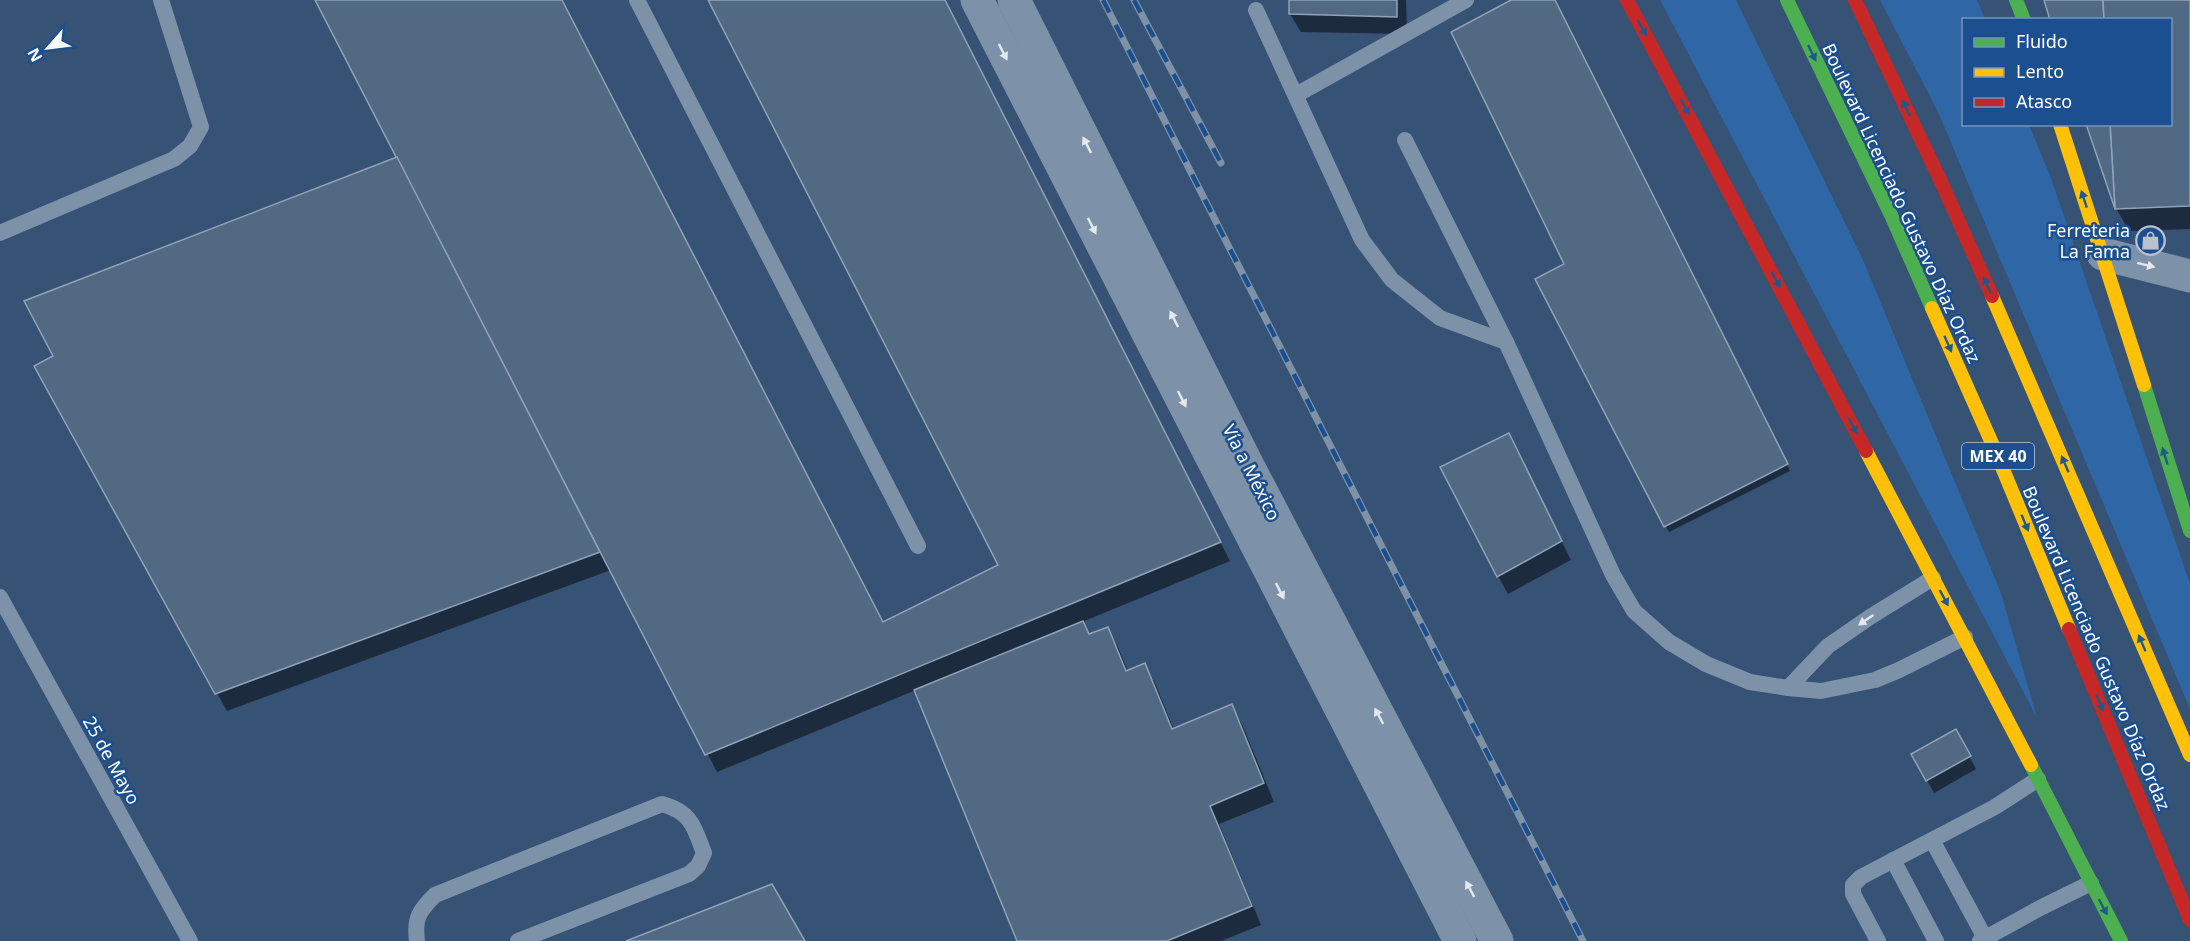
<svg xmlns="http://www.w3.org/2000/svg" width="2190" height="941" font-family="'Noto Sans',sans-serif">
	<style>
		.green { fill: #2f66a5 }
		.shadow { fill: #0007 }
		.building { fill: #526984; stroke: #92a2b6; stroke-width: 1.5 }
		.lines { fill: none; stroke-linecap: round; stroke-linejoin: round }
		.lane { stroke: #7d92a8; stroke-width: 16 }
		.street { stroke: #7d92a8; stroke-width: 33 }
		.fast { stroke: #4caf50; stroke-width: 14 }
		.slow { stroke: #ffc107; stroke-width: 14 }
		.jam { stroke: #c62828; stroke-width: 14 }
		.rail-casing { stroke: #7e92a7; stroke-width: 7 }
		.rail { stroke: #1b4f8f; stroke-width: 4.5; stroke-dasharray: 14; stroke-linecap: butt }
		.oneway { fill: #205989 }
		.oneway2 { fill: #e5e9ee }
		.labels { text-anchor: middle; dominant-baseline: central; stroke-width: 5; stroke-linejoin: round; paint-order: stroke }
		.shield { fill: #1b4f8f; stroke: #bbcadd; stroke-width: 1.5 }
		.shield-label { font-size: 16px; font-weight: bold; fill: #fff }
		.street-label { font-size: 18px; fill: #fff; stroke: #1b4f8f }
		.poi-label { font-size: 18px; fill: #fff; stroke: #1b4f8f; text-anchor: end }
	</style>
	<rect width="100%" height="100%" fill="#365274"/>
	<!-- green -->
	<g class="green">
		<polygon points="1660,0 1736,0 1863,260 2001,593 2037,718"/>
		<polygon points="1880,0 1977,0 1985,19 1964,20 1964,124 2029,125 2050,175 2190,584 2190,709 1938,112"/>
	</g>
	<!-- shadow -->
	<g class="shadow">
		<polygon points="317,0 561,0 883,623 1000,566 709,0 945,0 1230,561 1082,622 1090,635 1107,628 1118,647 1128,672 1145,665 1155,683 1174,730 1231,706 1242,724 1274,802 1219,824 1261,925 1221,941 1019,941 916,690 717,772 611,570 227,711 217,693 399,158"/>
		<polygon points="1290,0 1406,0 1407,34 1301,32 1290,14"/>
		<polygon points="1514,0 1554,0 1790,471 1669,532 1537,279 1566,264"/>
		<polygon points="2045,0 2190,0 2190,229 2129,231 2116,208 2170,124 2170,20"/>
		<polygon points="1518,454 1571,560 1508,594 1498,576"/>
		<polygon points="1955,731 1976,769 1934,793 1913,755"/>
	</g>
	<!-- building -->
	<g class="building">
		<polygon points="315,0 562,0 883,622 998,565 708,0 945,0 1221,542 705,755"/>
		<polygon points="1289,0 1397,0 1397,17 1289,14"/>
		<polygon points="1511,0 1555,0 1788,464 1664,527 1535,279 1564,264 1451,32"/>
		<polygon points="2044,0 2103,0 2104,20 2050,20"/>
		<polygon points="2103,0 2190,0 2190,206 2115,209 2110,124 2170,124 2170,20 2104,20"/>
		<polygon points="2086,124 2110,124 2115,209"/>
		<polygon points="397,157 600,552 215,694 34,366 53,356 24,301"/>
		<polygon points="1509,433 1562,541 1497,577 1440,467"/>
		<polygon points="1083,621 1089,634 1108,627 1126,671 1145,663 1172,729 1232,704 1264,783 1210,806 1252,906 1167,941 1017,941 914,690"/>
		<polygon points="1956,729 1971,756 1926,781 1911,754"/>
		<polygon points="772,884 805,941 626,941"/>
	</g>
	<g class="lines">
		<!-- lane -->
		<g class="lane">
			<polyline points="637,0 918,546"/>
			<polyline points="1256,10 1362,240 1392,280 1440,318 1506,342 1613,575 1634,611 1669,642 1706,664 1750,682 1788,688"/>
			<polyline points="1296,95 1466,0"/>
			<polyline points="1405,140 1506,342"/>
			<polyline points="0,233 174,159 190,146 201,127 161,0"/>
			<polyline points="1933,578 1870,617 1828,646 1788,688 1821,691 1875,680 1899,670 1965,637"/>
			<polyline points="0,597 190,941"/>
			<polyline points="1932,840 1985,938"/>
			<polyline points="1893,860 1936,941"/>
			<path d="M417,941C414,918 419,911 435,895L662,804C691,812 694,826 704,853L698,866L689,874L518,941"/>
			<polyline points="1878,941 1853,894 1853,885 1861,877 1995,807 2038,779"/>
			<polyline points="1980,941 2042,907 2091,883"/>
		</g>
		<!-- street -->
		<g class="street">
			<polyline points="977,0 1460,941"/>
			<polyline points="1014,0 1247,464 1497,941"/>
			<polyline points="2103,254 2190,276"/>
		</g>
		<!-- fast -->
		<g class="fast">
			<polyline points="1787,0 1891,215 1932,308"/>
			<polyline points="2016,0 2024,20"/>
			<polyline points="2144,385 2190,531"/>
			<polyline points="2031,765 2121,941"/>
		</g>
		<!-- slow -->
		<g class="slow">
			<polyline points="2060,124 2144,385"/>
			<polyline points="1992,296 2190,755"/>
			<polyline points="1932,308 1995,450 2069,629"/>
			<polyline points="1866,451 2031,765"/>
		</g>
		<!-- jam -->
		<g class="jam">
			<polyline points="1627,0 1866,451"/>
			<polyline points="1855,0 1943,186 1992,296"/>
			<polyline points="2069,629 2190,920"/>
		</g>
		<defs>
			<g id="rail">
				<polyline points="1103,0 1583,941"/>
				<polyline points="1134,0 1221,163"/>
			</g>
		</defs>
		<!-- rail casing -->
		<use href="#rail" class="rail-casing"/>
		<!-- rail -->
		<use href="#rail" class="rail"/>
	</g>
	<!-- one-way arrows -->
	<defs><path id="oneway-solid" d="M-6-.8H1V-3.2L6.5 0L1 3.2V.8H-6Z" transform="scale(1.5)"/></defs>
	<g class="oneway">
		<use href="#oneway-solid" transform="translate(1642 28) rotate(61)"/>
		<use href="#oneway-solid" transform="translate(1812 53) rotate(64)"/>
		<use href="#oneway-solid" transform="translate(1685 107) rotate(62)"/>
		<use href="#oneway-solid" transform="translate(1906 108) rotate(-115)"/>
		<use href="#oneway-solid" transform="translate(2084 199) rotate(-108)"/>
		<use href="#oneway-solid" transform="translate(1776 280) rotate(62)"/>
		<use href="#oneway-solid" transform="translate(1987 285) rotate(-114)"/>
		<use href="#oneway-solid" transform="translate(1948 344) rotate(66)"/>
		<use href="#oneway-solid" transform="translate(1853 426) rotate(62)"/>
		<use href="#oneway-solid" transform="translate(2165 456) rotate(-107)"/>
		<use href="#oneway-solid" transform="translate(2065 464) rotate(-113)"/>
		<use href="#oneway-solid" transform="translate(2025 523) rotate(67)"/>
		<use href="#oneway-solid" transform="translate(1944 598) rotate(62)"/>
		<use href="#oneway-solid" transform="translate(2142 643) rotate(-113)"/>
		<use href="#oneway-solid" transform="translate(2100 703) rotate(67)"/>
		<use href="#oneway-solid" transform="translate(2103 907) rotate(62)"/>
	</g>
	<g class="oneway2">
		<use href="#oneway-solid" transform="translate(1003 52) rotate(63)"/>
		<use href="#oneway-solid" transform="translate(1087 145) rotate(-117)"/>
		<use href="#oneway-solid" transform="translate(1092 226) rotate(63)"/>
		<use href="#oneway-solid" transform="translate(2146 265) rotate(14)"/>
		<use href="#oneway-solid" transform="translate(1174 319) rotate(-117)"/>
		<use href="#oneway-solid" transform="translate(1182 399) rotate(63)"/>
		<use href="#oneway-solid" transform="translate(1280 591) rotate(63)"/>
		<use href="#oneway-solid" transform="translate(1866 620) rotate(146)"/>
		<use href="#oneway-solid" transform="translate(1379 716) rotate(-118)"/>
		<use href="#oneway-solid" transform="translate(1470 889) rotate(-118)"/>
	</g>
	<!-- icons -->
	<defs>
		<symbol id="shop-ring" viewBox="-11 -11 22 22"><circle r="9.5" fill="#1b4f8f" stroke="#b9c2ce" stroke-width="1.5"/><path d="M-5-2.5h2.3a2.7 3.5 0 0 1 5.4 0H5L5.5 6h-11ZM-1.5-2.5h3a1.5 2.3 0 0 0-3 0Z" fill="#b9c2ce"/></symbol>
	</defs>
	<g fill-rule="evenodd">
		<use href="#shop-ring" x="2134" y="224" width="33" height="33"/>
	</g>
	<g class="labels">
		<!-- shield labels -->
		<rect class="shield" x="1962" y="443" width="72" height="26" rx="4.5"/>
		<g class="shield-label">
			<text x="1998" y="456">MEX 40</text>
		</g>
		<!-- street labels -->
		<g class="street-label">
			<text transform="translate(1902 203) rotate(65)">Boulevard Licenciado Gustavo Díaz Ordaz</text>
			<text transform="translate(1252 472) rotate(63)">Vía a México</text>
			<text transform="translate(2097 648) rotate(67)">Boulevard Licenciado Gustavo Díaz Ordaz</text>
			<text transform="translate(112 760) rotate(61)">25 de Mayo</text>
		</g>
		<!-- poi labels -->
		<g class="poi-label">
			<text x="2130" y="230">Ferreteria<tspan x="2130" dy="21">La Fama</tspan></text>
		</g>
	</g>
	<!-- legend -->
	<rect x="1962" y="18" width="210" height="108" fill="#1b4f8f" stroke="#7695bc" stroke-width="1.5"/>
	<rect x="1974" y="38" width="30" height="9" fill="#4caf50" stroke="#7695bc" stroke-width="1.5"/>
	<text x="2016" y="48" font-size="18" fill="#ffffff">Fluido</text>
	<rect x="1974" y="68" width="30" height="9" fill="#ffc107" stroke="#7695bc" stroke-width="1.5"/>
	<text x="2016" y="78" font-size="18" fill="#ffffff">Lento</text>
	<rect x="1974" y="98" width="30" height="9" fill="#c62828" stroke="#7695bc" stroke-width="1.5"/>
	<text x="2016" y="108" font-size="18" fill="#ffffff">Atasco</text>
	<!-- north arrow -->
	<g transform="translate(48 48) rotate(242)" stroke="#1b4f8f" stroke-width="4.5" paint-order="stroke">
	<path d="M0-4.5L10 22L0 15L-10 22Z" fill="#ffffff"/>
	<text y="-9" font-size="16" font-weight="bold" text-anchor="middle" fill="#ffffff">N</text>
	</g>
</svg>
